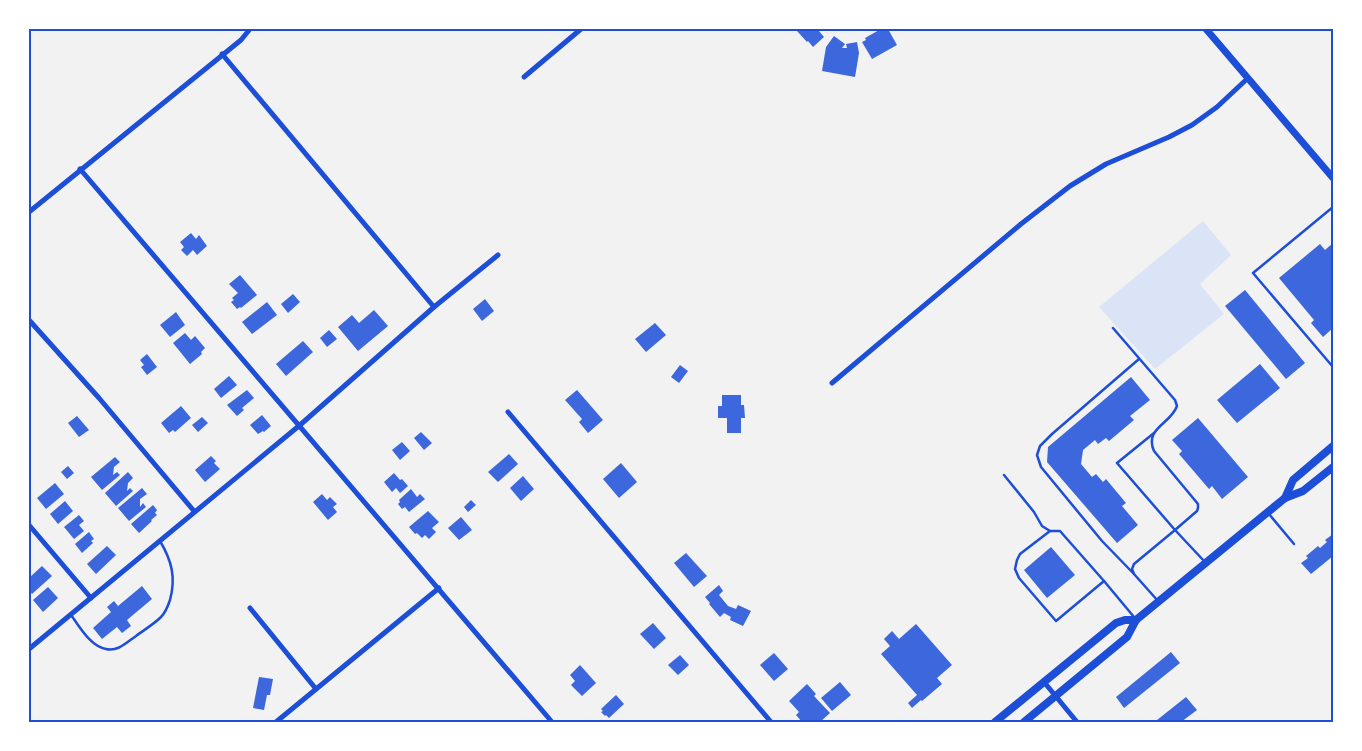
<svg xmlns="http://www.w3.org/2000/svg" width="1362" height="751" font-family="'Open Sans',sans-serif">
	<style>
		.green { fill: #dbe4f7 }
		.building { fill: #3d67dc }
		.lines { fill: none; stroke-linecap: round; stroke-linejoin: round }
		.service { stroke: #1d4ed8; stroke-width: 2.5 }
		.minor { stroke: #1d4ed8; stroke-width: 5 }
		.secondary { stroke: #1d4ed8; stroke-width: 7 }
		.primary { stroke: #1d4ed8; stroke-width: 8 }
		.neatline { fill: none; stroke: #1d4ed8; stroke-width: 2 }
	</style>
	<rect width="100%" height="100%" fill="#f2f2f2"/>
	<!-- green -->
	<polygon class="green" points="1203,221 1231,255 1200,284 1224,314 1155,369 1099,307"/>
	<!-- building -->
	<g class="building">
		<polygon points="797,29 822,29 819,31 824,37 813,47 808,41 807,42 797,31 798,30"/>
		<polygon points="881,29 884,30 888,29 897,45 872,59 862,42 866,40 865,38"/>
		<polygon points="834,36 845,44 842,48 847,48 846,44 857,42 859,53 855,77 822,71 826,47"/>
		<polygon points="191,233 196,239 199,235 207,246 197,255 193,250 187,256 181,250 184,247 180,242"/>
		<polygon points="1333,243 1333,328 1323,337 1311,323 1314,320 1279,278 1320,244 1325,250"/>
		<polygon points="240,275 257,295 241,308 240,307 237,309 231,302 234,300 232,298 238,293 229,284"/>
		<polygon points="1245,290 1305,363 1286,379 1225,306"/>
		<polygon points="293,294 300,302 288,313 281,304"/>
		<polygon points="485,299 494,311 482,321 473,309"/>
		<polygon points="267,302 277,315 252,334 242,322"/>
		<polygon points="374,310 388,326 358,351 338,327 352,315 359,323"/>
		<polygon points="176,312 185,325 170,337 160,325"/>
		<polygon points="655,323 666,335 646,352 635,339"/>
		<polygon points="329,330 337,339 327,347 320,338"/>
		<polygon points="185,333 191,340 195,336 205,348 201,352 202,354 190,364 173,343"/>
		<polygon points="303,341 313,352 286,376 276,364"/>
		<polygon points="147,354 157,367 147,375 141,367 144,365 140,360"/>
		<polygon points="1260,364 1280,388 1237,423 1217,400"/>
		<polygon points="680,365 688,371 679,383 671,377"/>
		<polygon points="229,376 237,385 221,398 214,389"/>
		<polygon points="1131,377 1150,400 1130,416 1134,420 1109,441 1106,438 1098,444 1095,440 1083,450 1081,464 1092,477 1096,474 1103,482 1106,479 1126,503 1122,506 1138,525 1117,543 1047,462 1048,447"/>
		<polygon points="247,390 254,398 242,408 244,410 237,416 227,405"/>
		<polygon points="577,390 603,420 588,433 579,422 582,419 565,400"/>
		<polygon points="722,395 741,395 741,405 744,405 745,418 741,418 741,433 727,433 727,418 718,418 718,406 722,406"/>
		<polygon points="181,406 191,418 175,432 173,430 169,433 161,423"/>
		<polygon points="262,415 271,426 264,432 263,431 258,434 250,425"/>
		<polygon points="77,416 89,430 79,437 68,423"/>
		<polygon points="202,417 208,423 198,432 192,425"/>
		<polygon points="1198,418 1248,477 1222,499 1212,486 1209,489 1179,454 1182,451 1172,440"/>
		<polygon points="421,432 432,443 424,450 414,438"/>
		<polygon points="402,442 410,451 400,460 392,450"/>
		<polygon points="509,454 518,464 498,482 488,472"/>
		<polygon points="211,456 216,461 214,463 220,469 205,482 195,470"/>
		<polygon points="115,457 120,462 114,467 113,475 117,472 120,475 102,490 91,477"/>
		<polygon points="621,463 637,482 619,498 603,479"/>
		<polygon points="68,466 74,473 67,479 61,472"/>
		<polygon points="128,472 133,478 128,483 127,491 130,488 133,491 116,506 105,493"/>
		<polygon points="394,473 400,480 402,479 408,486 400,493 396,488 392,492 384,482"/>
		<polygon points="523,476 534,489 521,501 510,488"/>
		<polygon points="55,483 64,494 46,509 37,498"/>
		<polygon points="142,488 147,494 140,499 140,507 143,503 146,507 129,521 118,508"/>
		<polygon points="411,489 417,497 420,494 425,499 409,512 405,507 402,509 398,504 400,502 399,500"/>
		<polygon points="322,494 327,500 330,497 337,504 333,507 337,512 328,520 313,502"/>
		<polygon points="471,500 476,505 468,512 464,507"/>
		<polygon points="65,501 73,511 58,524 50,514"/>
		<polygon points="153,505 157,510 155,513 157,515 151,520 152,521 139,533 131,524"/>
		<polygon points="428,511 439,522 432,528 436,532 429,539 425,535 422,538 417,533 415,534 409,527"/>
		<polygon points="79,515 84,521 79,525 84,531 74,539 64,527"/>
		<polygon points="461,517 472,530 459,540 448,528"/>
		<polygon points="89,532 94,539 91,541 93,543 82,553 75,544"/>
		<polygon points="1333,534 1333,556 1311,574 1301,563 1308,558 1306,556 1318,546 1320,548 1327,542 1325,540"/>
		<polygon points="107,546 116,555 96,574 87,564"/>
		<polygon points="1051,547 1075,575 1047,598 1024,570"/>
		<polygon points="686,553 707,576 694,587 674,563"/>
		<polygon points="42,566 52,576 32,594 29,590 29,578"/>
		<polygon points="719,585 723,591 719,595 728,606 736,609 738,605 751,611 743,626 730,620 731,617 724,613 720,617 709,604 710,603 705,597"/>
		<polygon points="142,586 152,599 127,620 131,626 122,633 117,627 102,639 93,628 111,612 107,607 114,601 118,606"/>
		<polygon points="48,587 58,598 43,612 33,600"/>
		<polygon points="653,623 666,638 654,649 640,634"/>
		<polygon points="916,624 952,665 937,678 942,684 922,701 921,700 912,708 908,703 917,695 881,654 890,646 884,639 892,631 899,639"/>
		<polygon points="1171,652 1180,663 1124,708 1116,697"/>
		<polygon points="774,653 788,669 774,681 760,665"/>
		<polygon points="680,655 689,665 678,675 668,665"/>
		<polygon points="580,665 596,683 582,696 571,685 575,681 570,675"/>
		<polygon points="259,677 273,679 270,695 267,695 264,710 253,708"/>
		<polygon points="840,682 851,695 832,711 821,698"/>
		<polygon points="807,684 816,694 814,696 830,713 820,722 802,722 796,715 799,712 789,701"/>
		<polygon points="616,695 624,704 609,718 606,715 605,716 601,712 603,711 601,709"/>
		<polygon points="1186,697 1197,710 1181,722 1158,722 1157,720"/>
	</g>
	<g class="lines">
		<!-- service -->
		<g class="service">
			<polyline points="1333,207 1253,273 1333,367"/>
			<path d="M1113,328L1175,400L1177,406C1171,424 1144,428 1154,451L1198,504V508L1197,511L1175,530L1205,562"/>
			<polyline points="1154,433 1117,463 1175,530 1134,564 1132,569 1134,574 1158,601"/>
			<polyline points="1004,475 1034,512 1042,526 1050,531 1060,531 1104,581"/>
			<polyline points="1269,514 1294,544"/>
			<polyline points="1050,531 1020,554 1017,560 1015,569 1019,578 1056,621 1104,581 1134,617"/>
			<polyline points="1134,574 1102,541 1041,467 1037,455 1040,446 1052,434 1139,359"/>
			<path d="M71,615C80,627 90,646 106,649C118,652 127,642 136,636C144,630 154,624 161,617C165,613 168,606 170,600C176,578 172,561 160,541"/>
		</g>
		<!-- minor -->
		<g class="minor">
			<polyline points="222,54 434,307"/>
			<polyline points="524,77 581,29"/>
			<polyline points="80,169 552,722"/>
			<polyline points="29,212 241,40 250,29"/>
			<polyline points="29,320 99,398 194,511"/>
			<polyline points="832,383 1021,224 1070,186 1106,164 1169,137 1192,125 1217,107 1248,78"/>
			<polyline points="508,412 771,722"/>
			<polyline points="29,525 91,598"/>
			<polyline points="250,608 316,689"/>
			<polyline points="29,649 300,425 434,307 498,255"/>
			<polyline points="1044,682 1077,722"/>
			<polyline points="276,722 439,588"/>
		</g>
		<!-- secondary -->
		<polyline class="secondary" points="1206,29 1333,178"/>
		<!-- primary -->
		<g class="primary">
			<polyline points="1285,498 1293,480 1333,446"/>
			<polyline points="995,722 1116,623 1125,620 1136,620"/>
			<polyline points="1024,722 1127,637 1136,620 1285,498 1303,491 1333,467"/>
		</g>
	</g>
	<!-- border -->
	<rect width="1362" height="751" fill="none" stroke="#ffffff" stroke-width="60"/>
	<rect x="30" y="30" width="1302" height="691" class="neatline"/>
</svg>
